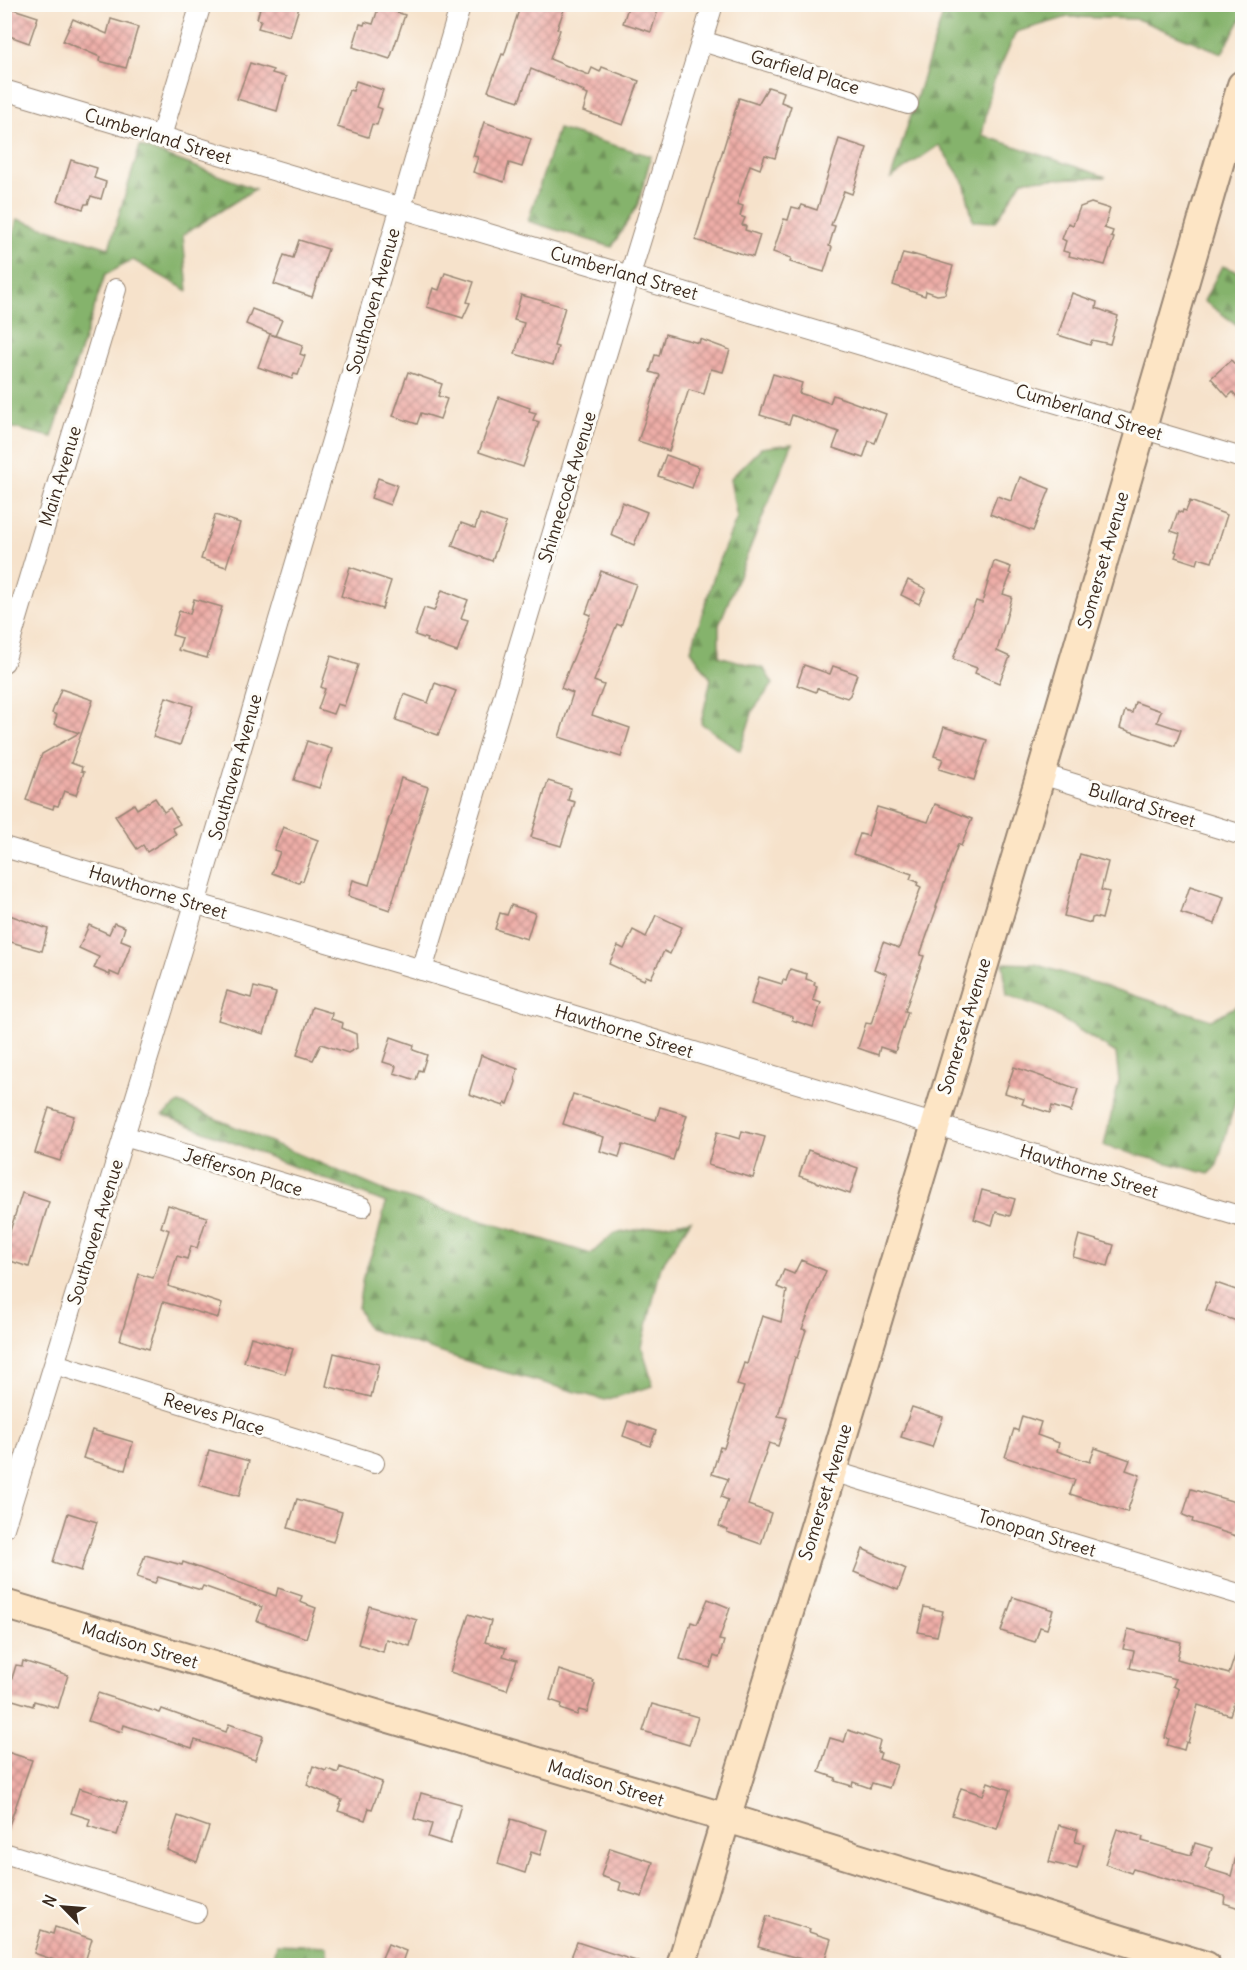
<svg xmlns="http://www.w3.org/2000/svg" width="1247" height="1970" font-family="Delius,sans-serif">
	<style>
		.forest { fill: url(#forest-firs); stroke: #606e45; stroke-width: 1.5 }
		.building { fill: url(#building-cross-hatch) }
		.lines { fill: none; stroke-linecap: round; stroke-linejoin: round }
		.street-casing { stroke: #988674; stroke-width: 22 }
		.secondary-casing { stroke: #988674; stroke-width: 32 }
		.street { stroke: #fff; stroke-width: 20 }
		.secondary { stroke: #fde5c5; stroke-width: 28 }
		.labels { text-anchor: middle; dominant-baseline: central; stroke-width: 6; stroke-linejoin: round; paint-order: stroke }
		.street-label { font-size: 18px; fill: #3b2a1e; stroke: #fdfcf7 }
	</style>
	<defs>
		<pattern id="forest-firs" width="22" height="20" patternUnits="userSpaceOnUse" patternTransform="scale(1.5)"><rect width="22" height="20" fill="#85b36c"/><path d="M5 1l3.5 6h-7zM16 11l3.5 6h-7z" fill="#6e9258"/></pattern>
		<pattern id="building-cross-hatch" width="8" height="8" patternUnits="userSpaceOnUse" patternTransform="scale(1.5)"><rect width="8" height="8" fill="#eeaea8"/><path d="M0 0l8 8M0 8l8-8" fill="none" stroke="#c28e88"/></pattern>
	</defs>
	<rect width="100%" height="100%" fill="#fdfcf7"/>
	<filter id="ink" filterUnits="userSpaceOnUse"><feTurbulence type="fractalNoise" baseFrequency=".0167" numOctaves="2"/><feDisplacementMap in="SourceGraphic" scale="12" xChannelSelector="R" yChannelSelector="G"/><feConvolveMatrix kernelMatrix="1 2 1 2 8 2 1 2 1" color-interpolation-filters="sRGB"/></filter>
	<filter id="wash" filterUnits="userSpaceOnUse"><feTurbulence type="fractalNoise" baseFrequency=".008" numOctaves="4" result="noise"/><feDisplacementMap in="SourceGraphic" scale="24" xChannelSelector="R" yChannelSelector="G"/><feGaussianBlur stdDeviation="1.35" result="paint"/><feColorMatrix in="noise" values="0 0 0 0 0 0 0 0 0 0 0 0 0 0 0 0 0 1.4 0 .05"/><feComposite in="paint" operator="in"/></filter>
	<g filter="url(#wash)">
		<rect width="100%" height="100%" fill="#f6e2cb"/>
		<!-- forest -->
		<g class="forest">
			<polygon points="946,5 1242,5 1242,17 1222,53 1137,19 1068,17 1016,32 992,85 982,135 1106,177 1022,180 996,222 973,221 964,182 939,145 891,178"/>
			<polygon points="558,129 651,156 638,204 612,247 528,221"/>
			<polygon points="140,146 255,189 183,235 188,291 133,260 105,275 52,437 5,426 5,266 17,219 109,248"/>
			<polygon points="1222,266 1242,273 1242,326 1236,324 1204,301"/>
			<polygon points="792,444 719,625 719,656 764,669 773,684 753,710 740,751 701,723 711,679 691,650 718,563 737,518 730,479 761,448"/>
			<polygon points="1003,963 1035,964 1211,1020 1242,1003 1242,1079 1217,1165 1209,1174 1104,1146 1119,1081 1116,1053 1044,1008 1007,995"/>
			<polygon points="179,1103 390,1193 591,1254 613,1234 691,1220 661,1266 642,1347 653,1386 605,1400 479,1365 368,1329 358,1308 363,1277 377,1239 386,1203 163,1115"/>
			<polygon points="276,1944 327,1946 328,1965 271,1965"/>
		</g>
		<g id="blocks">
			<!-- building -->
			<g class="building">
				<polygon points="261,4 300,4 290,37 258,28 261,20 257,19"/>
				<polygon points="521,4 566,4 557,29 560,30 550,59 589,75 592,68 600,72 602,67 639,81 623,125 583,111 588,95 583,93 584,91 531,69 519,101 488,91 502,54 504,55"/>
				<polygon points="629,4 660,4 651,32 623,23"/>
				<polygon points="4,6 38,17 29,43 4,34"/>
				<polygon points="379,6 405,15 390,59 353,47 360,24 364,25 365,22 373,24"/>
				<polygon points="73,19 107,34 111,19 138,27 126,68 99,61 100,57 63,41"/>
				<polygon points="250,63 273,70 272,73 286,77 277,111 237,99"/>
				<polygon points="356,81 383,90 377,107 382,109 377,125 372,124 368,137 337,127 349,90 353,91"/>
				<polygon points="768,87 784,92 781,102 791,106 775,158 765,155 760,169 750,165 737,204 743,206 740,216 745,218 742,225 746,226 745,230 760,235 753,257 695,240 739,98 758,104"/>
				<polygon points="484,122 531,139 522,167 509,163 504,182 473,172 478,157 473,156"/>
				<polygon points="839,139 867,148 852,194 844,191 831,225 835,226 829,246 832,247 824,272 790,262 791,258 773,252 784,219 788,220 792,207 800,209 802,205 817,210"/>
				<polygon points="71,160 97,168 94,178 106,182 101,199 91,196 88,204 85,204 83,209 58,201"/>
				<polygon points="1091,203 1110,209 1104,228 1113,231 1111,237 1114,238 1105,265 1069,256 1070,253 1063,251 1066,241 1062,239 1068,223 1073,225 1080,207"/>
				<polygon points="299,240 328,249 312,297 274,284 284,255 293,258"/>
				<polygon points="903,253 912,255 912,254 953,266 945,294 937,295 926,291 925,296 893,285"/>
				<polygon points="445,273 474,282 467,302 470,303 463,318 427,307 433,288 439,290"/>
				<polygon points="1072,293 1097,302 1096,308 1118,316 1110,344 1092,340 1090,345 1058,335"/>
				<polygon points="521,295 565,307 554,346 558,347 553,365 515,354 524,323 514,320"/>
				<polygon points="252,309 282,320 275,336 246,324"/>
				<polygon points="270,334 303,345 300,354 305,356 298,375 294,374 292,379 258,367"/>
				<polygon points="665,334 699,343 700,339 730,350 723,372 711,369 704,394 689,390 688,392 669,451 638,441 660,375 650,372 655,355 659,356"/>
				<polygon points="1231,360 1242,372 1242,403 1233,392 1228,397 1211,378"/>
				<polygon points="408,372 442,384 438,396 447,399 440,419 421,413 417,424 393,416"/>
				<polygon points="773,374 802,383 799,393 830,403 833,395 886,414 875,443 869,441 863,458 833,448 839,432 792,415 789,424 760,415"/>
				<polygon points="499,397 530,408 529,411 536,413 533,420 539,422 523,467 479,452"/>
				<polygon points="666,455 699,467 692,488 658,476"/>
				<polygon points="1020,477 1050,489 1033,531 990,514 997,496 1011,501"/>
				<polygon points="378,478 397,485 390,505 371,498"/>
				<polygon points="1190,501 1227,515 1212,562 1199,558 1197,564 1175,557 1177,552 1175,551 1180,534 1171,531 1178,511 1182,513 1183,510 1186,511"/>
				<polygon points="622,502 647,512 634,545 611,535"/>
				<polygon points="480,514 506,523 492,561 452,546 461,523 475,528"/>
				<polygon points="215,515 240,523 226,567 201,559"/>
				<polygon points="994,561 1011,567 1009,573 1011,574 1003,594 1012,597 997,651 1010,657 999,683 975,673 977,668 953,659 976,601 982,603"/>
				<polygon points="350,567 391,581 382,609 341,596"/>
				<polygon points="601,571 636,584 621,626 617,624 594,681 604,685 592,715 630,728 621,757 559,737 573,693 561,688 591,615 586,613"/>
				<polygon points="908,580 926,589 919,604 901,595"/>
				<polygon points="442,590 468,600 461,618 468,620 457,652 426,641 427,639 415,635 424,608 434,611"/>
				<polygon points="194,599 222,607 207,658 178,650 182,638 172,635 179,611 190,614"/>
				<polygon points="331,656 358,665 344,706 337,704 333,714 318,709 325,689 321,687"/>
				<polygon points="804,665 830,674 833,666 857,674 850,695 847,698 817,688 816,692 797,685"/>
				<polygon points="435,683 456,691 438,735 396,720 404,694 428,703"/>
				<polygon points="61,689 93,700 71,763 82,767 81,771 84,772 76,795 64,791 58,806 54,805 53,809 26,800 42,754 79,733 54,724 57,715 52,713"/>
				<polygon points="166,697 193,706 180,745 153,737"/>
				<polygon points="1135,702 1161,711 1157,722 1181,730 1175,746 1120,728 1125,711 1132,713"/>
				<polygon points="944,727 987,740 974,780 939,769 943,759 934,756"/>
				<polygon points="307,741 332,749 319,788 294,780"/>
				<polygon points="401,778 428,787 390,910 348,896 353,880 369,885"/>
				<polygon points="548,781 571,788 568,800 575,802 561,846 531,837"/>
				<polygon points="155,798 164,812 170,808 180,824 172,828 176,834 147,852 143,845 137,849 115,816 134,804 137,809"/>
				<polygon points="935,804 972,819 961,846 958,844 936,907 937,907 920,955 924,956 905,1011 908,1012 895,1052 880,1047 878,1055 858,1048 866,1023 871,1024 887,974 874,969 883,942 899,948 921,887 917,885 918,882 910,879 912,874 853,854 860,834 868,836 877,807 928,822"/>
				<polygon points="283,827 318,840 303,881 300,880 299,883 272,873 280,852 274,850"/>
				<polygon points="1080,854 1108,862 1101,890 1109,892 1102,919 1095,917 1092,918 1091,923 1064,916"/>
				<polygon points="1190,886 1224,897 1215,924 1181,913"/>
				<polygon points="511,905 535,913 527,939 495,929 500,913 507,915"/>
				<polygon points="4,913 48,929 42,951 4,940"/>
				<polygon points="656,915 682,927 670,954 664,951 651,978 646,976 644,980 609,964 618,946 624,949 633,930 646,937"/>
				<polygon points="114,923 125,927 121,940 131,944 119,976 110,972 110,975 94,968 99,957 79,948 89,925 109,934"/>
				<polygon points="790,969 807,974 806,979 815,982 814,985 817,986 813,1000 821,1003 813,1027 792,1020 793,1017 751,1004 759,977 782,984 783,980 786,981"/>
				<polygon points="254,987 276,993 264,1034 218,1020 227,991 251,998"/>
				<polygon points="312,1007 332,1013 331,1019 343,1023 342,1028 356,1034 357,1048 348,1053 321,1044 313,1060 297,1055"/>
				<polygon points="391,1037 414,1045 413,1050 427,1055 422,1071 419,1070 416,1080 394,1073 396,1066 383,1062"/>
				<polygon points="481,1055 518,1069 515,1078 516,1082 508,1104 505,1103 504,1106 469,1094"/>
				<polygon points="1014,1067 1078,1089 1071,1112 1052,1106 1050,1113 1022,1104 1024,1099 1005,1093"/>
				<polygon points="573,1094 656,1120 660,1107 687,1115 673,1160 623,1144 619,1157 600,1151 604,1137 563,1124"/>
				<polygon points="49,1108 74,1116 60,1161 35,1153"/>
				<polygon points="742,1131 765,1137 753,1178 708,1165 717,1132 740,1139"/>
				<polygon points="808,1150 858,1168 850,1194 799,1176"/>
				<polygon points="982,1190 1015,1199 1010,1216 996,1212 992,1225 974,1219"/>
				<polygon points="22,1193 49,1202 29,1267 4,1259 4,1250"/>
				<polygon points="168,1205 207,1217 197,1248 191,1246 187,1259 177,1256 168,1286 222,1304 218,1318 163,1302 149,1349 120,1340 139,1274 153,1278 169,1230 161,1227"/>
				<polygon points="1079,1235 1114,1245 1108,1266 1073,1257"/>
				<polygon points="801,1260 826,1271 802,1329 806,1330 797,1358 795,1357 778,1416 787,1418 778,1446 769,1443 748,1505 771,1513 761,1544 727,1532 728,1530 719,1526 728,1500 721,1497 728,1479 712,1474 720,1447 724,1448 744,1387 737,1385 744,1363 747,1364 762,1316 781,1322 787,1291 777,1287 784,1270 794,1274"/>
				<polygon points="1216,1283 1242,1292 1242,1323 1206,1310"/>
				<polygon points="251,1337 293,1349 285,1374 244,1362"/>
				<polygon points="334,1353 379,1364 371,1397 326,1386"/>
				<polygon points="912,1407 943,1417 932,1447 901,1437"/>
				<polygon points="1022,1416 1041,1422 1037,1435 1059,1443 1057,1451 1090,1462 1095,1448 1130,1460 1126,1470 1140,1475 1127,1512 1070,1494 1075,1480 1005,1457 1014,1429 1018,1431"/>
				<polygon points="628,1421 656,1431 650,1446 623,1436"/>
				<polygon points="92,1430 133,1442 125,1470 83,1458"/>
				<polygon points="209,1450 249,1461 239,1496 199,1485"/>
				<polygon points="1191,1489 1242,1504 1242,1516 1236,1536 1192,1522 1193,1519 1183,1515"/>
				<polygon points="297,1499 342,1512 333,1542 288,1528"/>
				<polygon points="68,1513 97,1522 81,1571 53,1562"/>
				<polygon points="863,1549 906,1569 898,1590 854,1572"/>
				<polygon points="145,1555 182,1565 183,1562 276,1596 278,1588 302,1596 300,1602 316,1608 306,1638 257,1621 262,1607 203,1586 201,1590 158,1577 155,1583 137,1577"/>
				<polygon points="1013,1597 1053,1610 1047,1629 1040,1627 1035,1642 1001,1631"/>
				<polygon points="708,1599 730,1608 719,1640 724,1641 719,1658 714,1656 710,1668 680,1659 691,1622 697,1624"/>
				<polygon points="369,1606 417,1620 410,1646 386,1639 383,1652 358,1644"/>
				<polygon points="924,1607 943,1611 937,1636 918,1632"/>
				<polygon points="469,1614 491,1621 485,1642 506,1648 503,1656 517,1660 507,1690 450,1672"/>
				<polygon points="1128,1629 1181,1642 1177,1659 1229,1674 1239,1643 1242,1643 1242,1706 1234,1703 1230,1715 1198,1705 1188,1743 1186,1742 1184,1750 1167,1745 1169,1739 1165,1738 1179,1689 1173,1686 1176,1679 1130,1668 1134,1651 1123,1649"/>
				<polygon points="23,1661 68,1675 58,1708 34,1701 33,1706 6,1698 16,1665 22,1666"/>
				<polygon points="559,1670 594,1681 593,1683 595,1684 587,1712 579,1710 577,1715 561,1709 562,1704 550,1700"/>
				<polygon points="98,1693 160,1713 162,1709 226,1732 229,1724 263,1736 255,1760 195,1740 192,1748 124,1725 122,1732 88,1721"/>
				<polygon points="652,1704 698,1717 689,1745 643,1731"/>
				<polygon points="848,1730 880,1741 877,1752 881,1753 879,1759 897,1765 889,1788 872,1783 870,1788 853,1782 852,1786 835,1781 836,1778 819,1772 830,1738 844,1742"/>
				<polygon points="4,1751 32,1760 7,1831 4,1831"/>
				<polygon points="313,1766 326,1771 327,1769 338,1773 340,1767 382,1782 372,1809 369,1808 365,1820 338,1811 342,1800 307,1785"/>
				<polygon points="988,1782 1010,1790 997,1829 952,1815 961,1788 983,1795"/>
				<polygon points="79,1788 127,1803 117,1835 88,1826 90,1819 71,1813"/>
				<polygon points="421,1793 461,1804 450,1844 428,1837 432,1824 414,1819"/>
				<polygon points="178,1816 209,1827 197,1862 167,1850"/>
				<polygon points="511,1819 547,1830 540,1855 531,1852 525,1873 498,1864"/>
				<polygon points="1059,1825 1078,1830 1075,1842 1084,1844 1077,1869 1049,1862"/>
				<polygon points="1117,1829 1143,1837 1142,1841 1191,1855 1195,1843 1212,1848 1205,1868 1231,1876 1237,1853 1242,1854 1242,1909 1224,1903 1225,1896 1133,1869 1131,1873 1105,1864"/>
				<polygon points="610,1848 653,1862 642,1897 619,1890 621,1883 601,1876"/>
				<polygon points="767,1916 810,1929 809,1932 831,1939 823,1965 758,1947"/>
				<polygon points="55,1927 92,1939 84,1965 68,1965 34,1953 41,1930 53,1934"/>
				<polygon points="577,1942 639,1962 639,1965 568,1965"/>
				<polygon points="388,1944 406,1951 401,1965 379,1965"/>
			</g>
		</g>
	</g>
	<g filter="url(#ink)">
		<use href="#blocks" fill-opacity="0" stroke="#988674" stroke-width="1.5"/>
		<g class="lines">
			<defs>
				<g id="street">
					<polyline points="702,41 908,104"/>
					<polyline points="4,90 1242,458"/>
					<polyline points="161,136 201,4"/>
					<polyline points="4,662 116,289"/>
					<polyline points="1041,774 1242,835"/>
					<polyline points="4,847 422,970 1242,1217"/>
					<polyline points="422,970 630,275 713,4"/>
					<polyline points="124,1136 362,1207"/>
					<polyline points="55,1364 374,1463"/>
					<polyline points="832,1471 1242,1595"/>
					<polyline points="4,1528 195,904 461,4"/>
					<polyline points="4,1853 196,1912"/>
				</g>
				<g id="secondary">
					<polyline points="4,1604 747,1824 1206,1966"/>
					<polyline points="681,1966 832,1471 1041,774 1242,85"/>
				</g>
			</defs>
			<!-- street casing -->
			<use href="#street" class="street-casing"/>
			<!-- secondary casing -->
			<use href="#secondary" class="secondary-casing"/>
			<!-- street -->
			<use href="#street" class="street"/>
			<!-- secondary -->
			<use href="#secondary" class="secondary"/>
		</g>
	</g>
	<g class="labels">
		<!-- street labels -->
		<g class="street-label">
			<text transform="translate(805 72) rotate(17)">Garfield Place</text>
			<text transform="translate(158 136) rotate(17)">Cumberland Street</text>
			<text transform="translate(624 273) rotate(16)">Cumberland Street</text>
			<text transform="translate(373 301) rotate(-74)">Southaven Avenue</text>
			<text transform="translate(1089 412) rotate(17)">Cumberland Street</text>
			<text transform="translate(60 476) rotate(-73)">Main Avenue</text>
			<text transform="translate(567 487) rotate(-73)">Shinnecock Avenue</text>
			<text transform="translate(1103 560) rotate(-74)">Somerset Avenue</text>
			<text transform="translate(235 767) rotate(-74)">Southaven Avenue</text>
			<text transform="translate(1142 805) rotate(17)">Bullard Street</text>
			<text transform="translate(158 892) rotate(17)">Hawthorne Street</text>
			<text transform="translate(964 1026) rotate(-73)">Somerset Avenue</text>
			<text transform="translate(624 1031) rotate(17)">Hawthorne Street</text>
			<text transform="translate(1089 1171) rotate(17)">Hawthorne Street</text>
			<text transform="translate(243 1172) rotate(17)">Jefferson Place</text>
			<text transform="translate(95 1232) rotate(-73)">Southaven Avenue</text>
			<text transform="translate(214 1414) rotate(17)">Reeves Place</text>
			<text transform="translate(825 1492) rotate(-73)">Somerset Avenue</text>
			<text transform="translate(1037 1533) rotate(17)">Tonopan Street</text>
			<text transform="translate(140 1645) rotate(17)">Madison Street</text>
			<text transform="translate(606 1783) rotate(17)">Madison Street</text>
		</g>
	</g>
	<!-- margin -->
	<rect width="1247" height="1970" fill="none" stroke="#fdfcf7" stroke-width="24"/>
	<!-- north arrow -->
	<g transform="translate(63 1907) rotate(295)" stroke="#fdfcf7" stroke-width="4.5" paint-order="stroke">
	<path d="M0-4.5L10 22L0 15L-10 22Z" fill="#3b2a1e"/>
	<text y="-9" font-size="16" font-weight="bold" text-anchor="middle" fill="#3b2a1e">N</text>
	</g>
</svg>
